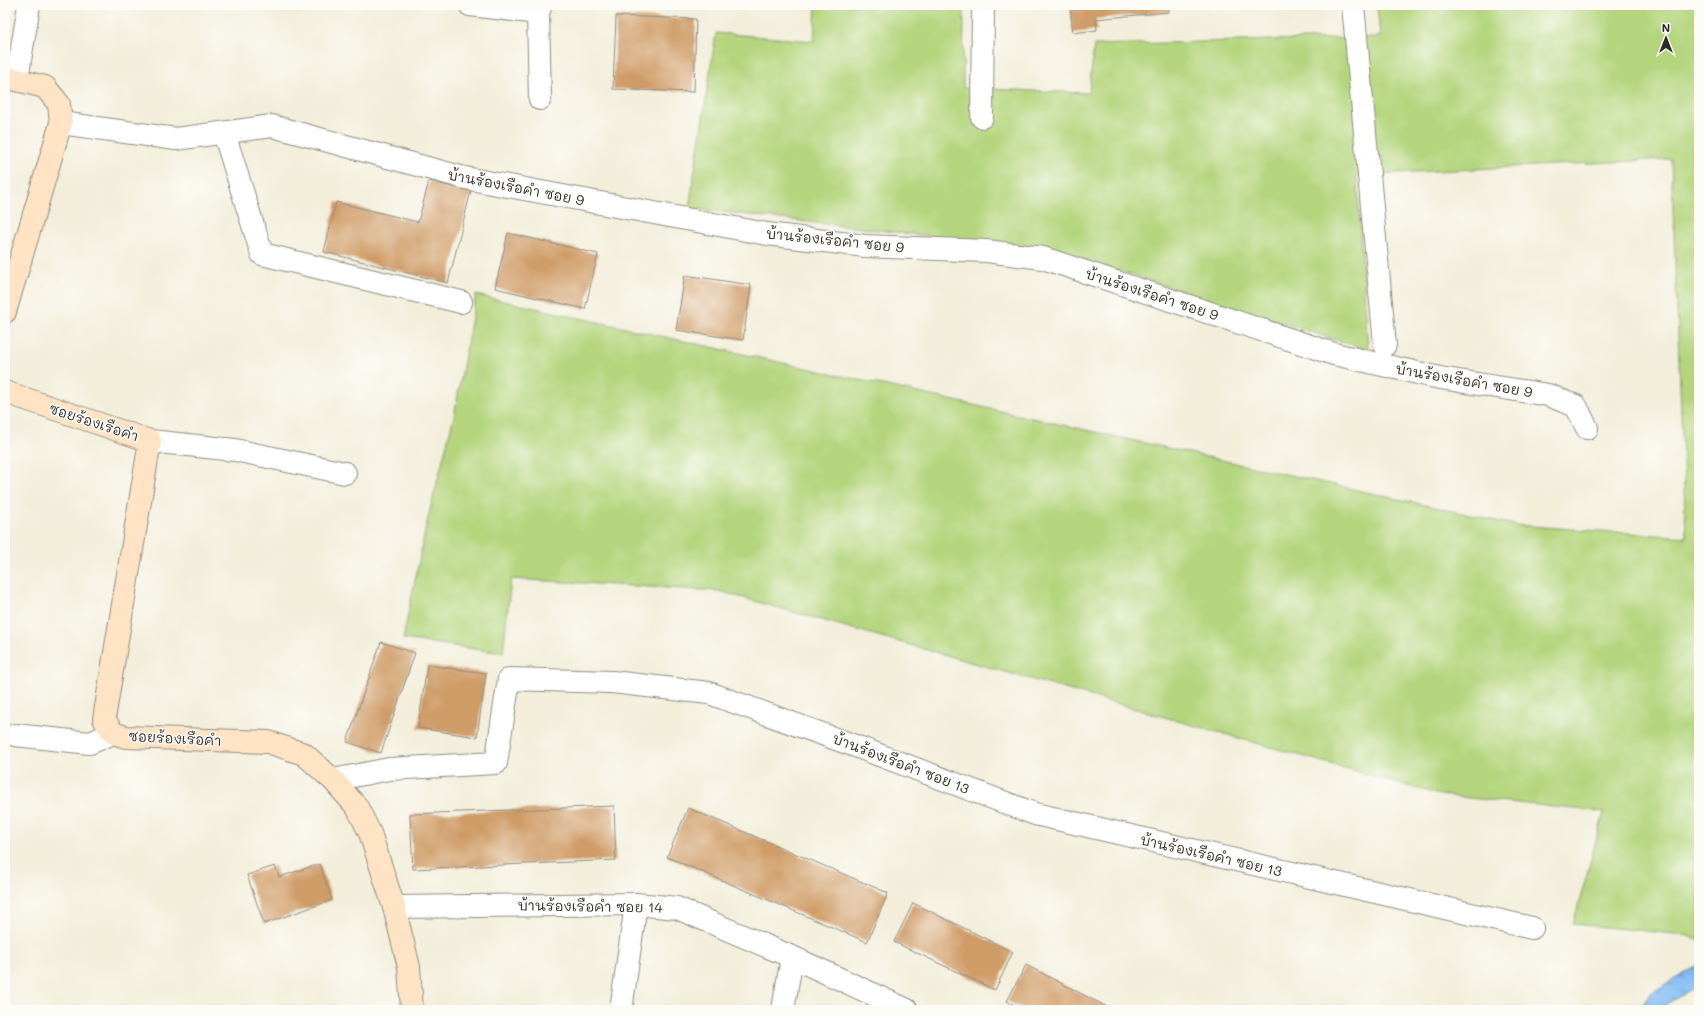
<svg xmlns="http://www.w3.org/2000/svg" width="1704" height="1015" font-family="Mali,'Playpen Sans Thai',sans-serif">
	<style>
		.grass { fill: #b4d57d; stroke: #708054 }
		.water { fill: url(#water-ripples); stroke: #56748f }
		.building { fill: #cf9b66 }
		.lines { fill: none; stroke-linecap: round; stroke-linejoin: round }
		.street-casing { stroke: #8e8c82; stroke-width: 24 }
		.secondary-casing { stroke: #8e8c82; stroke-width: 24 }
		.street { stroke: #fff; stroke-width: 22 }
		.secondary { stroke: #fee4c5; stroke-width: 22 }
		.labels { text-anchor: middle; dominant-baseline: central; stroke-width: 3; stroke-linejoin: round; paint-order: stroke }
		.street-label { font-size: 14px; fill: #2b2b2b; stroke: #fdfcf7 }
	</style>
	<defs>
		<pattern id="water-ripples" width="26" height="14" patternUnits="userSpaceOnUse"><rect width="26" height="14" fill="#80bcf3"/><path d="M2 4q2-2 4 0t4 0M15 11q2-2 4 0t4 0" fill="none" stroke="#6999c5"/></pattern>
	</defs>
	<rect width="100%" height="100%" fill="#fdfcf7"/>
	<filter id="ink" filterUnits="userSpaceOnUse"><feTurbulence type="fractalNoise" baseFrequency=".025" numOctaves="2"/><feDisplacementMap in="SourceGraphic" scale="8" xChannelSelector="R" yChannelSelector="G"/><feConvolveMatrix kernelMatrix="1 2 1 2 8 2 1 2 1" color-interpolation-filters="sRGB"/></filter>
	<filter id="wash" filterUnits="userSpaceOnUse"><feTurbulence type="fractalNoise" baseFrequency=".012" numOctaves="4" result="noise"/><feDisplacementMap in="SourceGraphic" scale="16" xChannelSelector="R" yChannelSelector="G"/><feGaussianBlur stdDeviation="0.9" result="paint"/><feColorMatrix in="noise" values="0 0 0 0 0 0 0 0 0 0 0 0 0 0 0 0 0 1.4 0 .05"/><feComposite in="paint" operator="in"/></filter>
	<g filter="url(#wash)">
		<rect width="100%" height="100%" fill="#f2eeda"/>
		<!-- grass -->
		<polygon class="grass" points="816,5 964,5 963,88 1089,93 1094,45 1380,37 1377,5 1699,5 1699,941 1686,935 1573,924 1604,812 1440,795 719,591 511,579 503,653 403,639 427,522 454,416 476,295 1515,525 1686,537 1671,159 1357,175 1368,350 1056,251 689,208 716,33 814,41"/>
		<!-- water -->
		<polygon class="water" points="1699,965 1699,985 1663,1006 1659,1010 1638,1010 1651,993"/>
		<g id="blocks">
			<!-- building -->
			<g class="building">
				<polygon points="1070,5 1168,5 1169,12 1096,19 1097,30 1073,33"/>
				<polygon points="616,16 696,19 694,92 613,89"/>
				<polygon points="429,181 471,191 448,283 324,252 336,202 418,222"/>
				<polygon points="508,233 598,254 585,309 495,288"/>
				<polygon points="685,275 751,285 743,340 676,330"/>
				<polygon points="381,642 415,653 381,753 347,742"/>
				<polygon points="427,665 486,673 477,737 418,728"/>
				<polygon points="614,806 616,860 413,869 410,814"/>
				<polygon points="688,808 888,893 867,942 667,857"/>
				<polygon points="320,864 332,900 264,924 247,875 275,866 279,877"/>
				<polygon points="913,903 1013,952 995,990 894,942"/>
				<polygon points="1026,965 1113,1010 1024,1010 1007,1001"/>
			</g>
		</g>
	</g>
	<g filter="url(#ink)">
		<use href="#blocks" fill-opacity="0" stroke="#8e8c82" stroke-width="1"/>
		<g class="lines">
			<defs>
				<g id="street">
					<polyline points="470,5 538,13"/>
					<polyline points="1353,5 1385,345"/>
					<polyline points="17,79 29,5"/>
					<polyline points="540,99 538,13 541,5"/>
					<polyline points="982,117 983,5"/>
					<polyline points="61,123 176,139 272,126 465,178 767,234 865,246 986,251 1043,258 1334,354 1440,378 1548,395 1576,406 1587,428"/>
					<polyline points="224,133 262,254 461,302"/>
					<polyline points="150,441 235,450 345,473"/>
					<polyline points="15,735 90,743 113,733"/>
					<polyline points="333,780 389,769 496,763 509,679 612,682 709,693 858,747 1035,814 1532,928"/>
					<polyline points="394,907 636,904 677,908 792,957 907,1010"/>
					<polyline points="621,1010 636,904"/>
					<polyline points="783,1010 792,957"/>
				</g>
				<g id="secondary">
					<polyline points="5,77 45,87 59,104 61,123 5,312"/>
					<polyline points="5,392 150,441 104,719 113,733 126,737 268,742 304,754 333,780 357,807 370,833 394,907 409,967 412,1010"/>
				</g>
			</defs>
			<!-- street casing -->
			<use href="#street" class="street-casing"/>
			<!-- secondary casing -->
			<use href="#secondary" class="secondary-casing"/>
			<!-- street -->
			<use href="#street" class="street"/>
			<!-- secondary -->
			<use href="#secondary" class="secondary"/>
		</g>
	</g>
	<g class="labels">
		<!-- street labels -->
		<g class="street-label">
			<text transform="translate(516 187) rotate(11)">บ้านร้องเรือคำ ซอย 9</text>
			<text transform="translate(835 240) rotate(6)">บ้านร้องเรือคำ ซอย 9</text>
			<text transform="translate(1152 294) rotate(18)">บ้านร้องเรือคำ ซอย 9</text>
			<text transform="translate(1464 380) rotate(10)">บ้านร้องเรือคำ ซอย 9</text>
			<text transform="translate(94 422) rotate(18)">ซอยร้องเรือคำ</text>
			<text transform="translate(175 738) rotate(3)">ซอยร้องเรือคำ</text>
			<text transform="translate(901 763) rotate(21)">บ้านร้องเรือคำ ซอย 13</text>
			<text transform="translate(1211 855) rotate(13)">บ้านร้องเรือคำ ซอย 13</text>
			<text transform="translate(590 906) rotate(1)">บ้านร้องเรือคำ ซอย 14</text>
		</g>
	</g>
	<!-- margin -->
	<rect width="1704" height="1015" fill="none" stroke="#fdfcf7" stroke-width="20"/>
	<!-- north arrow -->
	<g transform="translate(1666 38)" stroke="#fdfcf7" stroke-width="3" paint-order="stroke">
	<path d="M0-3L7 15L0 10L-7 15Z" fill="#2b2b2b"/>
	<text y="-6" font-size="11" font-weight="bold" text-anchor="middle" fill="#2b2b2b">N</text>
	</g>
</svg>
